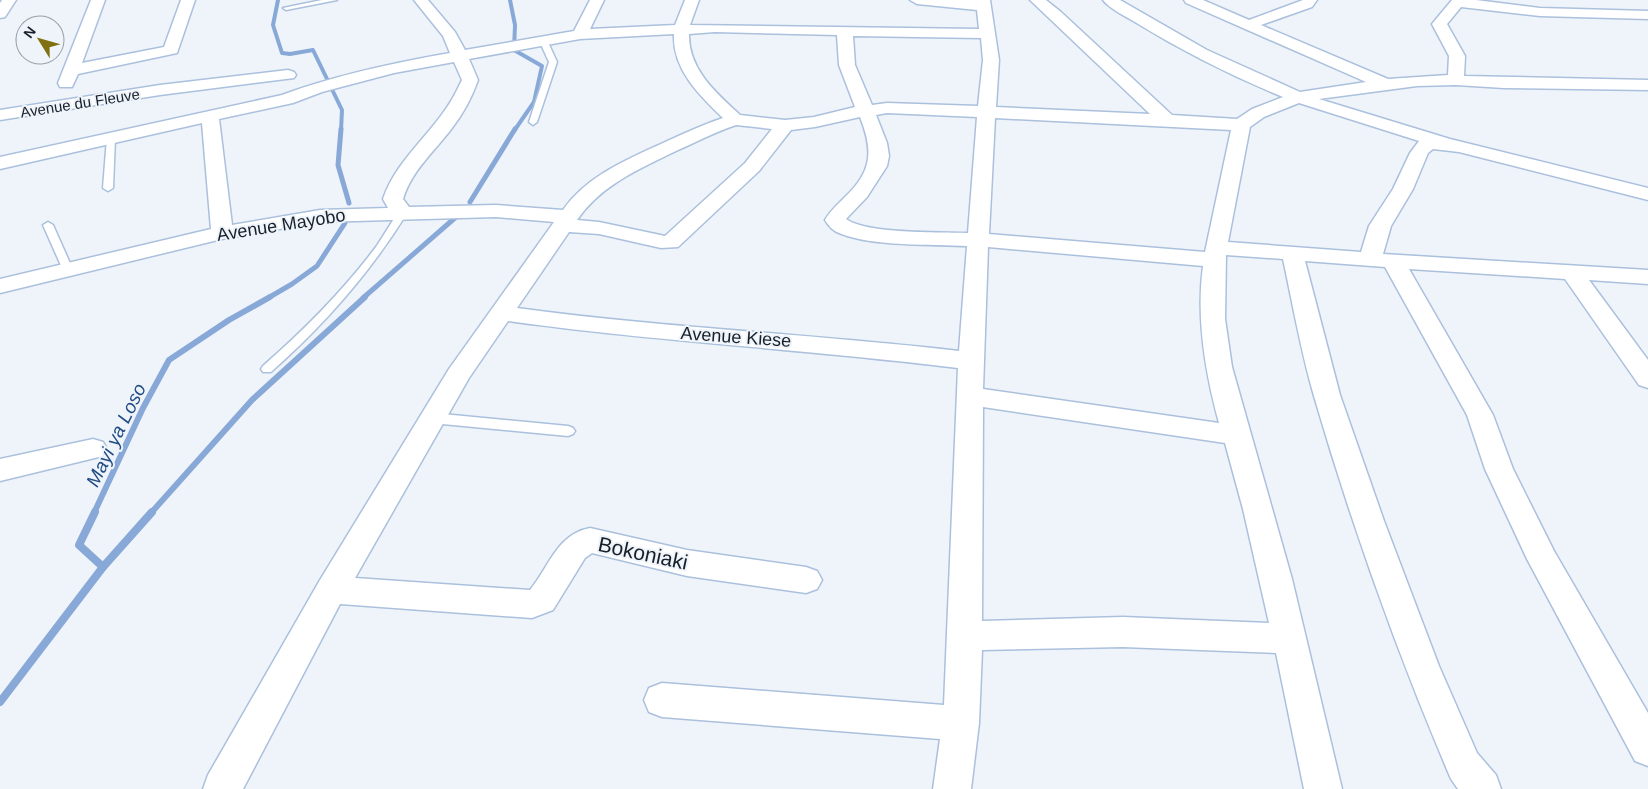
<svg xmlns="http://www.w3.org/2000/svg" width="1648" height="789" font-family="Helvetica,sans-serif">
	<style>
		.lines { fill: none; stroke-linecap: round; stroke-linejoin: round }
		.stream-far3 { stroke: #88a9d7; stroke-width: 4 }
		.stream-far2 { stroke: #88a9d7; stroke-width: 5 }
		.stream-far1 { stroke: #88a9d7; stroke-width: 6 }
		.stream { stroke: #88a9d7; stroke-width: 8 }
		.lane-casing { stroke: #abc0dd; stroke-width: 3 }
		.street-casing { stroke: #abc0dd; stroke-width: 3 }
		.lane { fill: #fff; fill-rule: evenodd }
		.street { fill: #fff; fill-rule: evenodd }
		.labels { text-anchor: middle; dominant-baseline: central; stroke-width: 4; stroke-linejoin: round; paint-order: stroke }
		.far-street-label { font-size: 15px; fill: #171f29; stroke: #eff4fa }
		.street-label { font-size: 18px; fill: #171f29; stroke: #eff4fa }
		.water-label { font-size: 19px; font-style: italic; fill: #214c84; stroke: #eff4fa }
		.near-street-label { font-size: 21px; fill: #171f29; stroke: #eff4fa }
	</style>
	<rect width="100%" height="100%" fill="#eff4fa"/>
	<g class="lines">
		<!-- stream-far3 -->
		<g class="stream-far3">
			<polyline points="278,0 273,25 282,53 290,54 313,50 342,110 341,131"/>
			<polyline points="510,0 515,25 514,50 542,66 534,102 514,131"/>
		</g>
		<!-- stream-far2 -->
		<g class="stream-far2">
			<polyline points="341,129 338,165 349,203"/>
			<polyline points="470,202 515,129"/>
			<polyline points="268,298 292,284 317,266 345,223"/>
			<polyline points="363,298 456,217"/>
		</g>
		<!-- stream-far1 -->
		<g class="stream-far1">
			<polyline points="94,513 143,408 169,360 229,320 270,297"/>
			<polyline points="151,513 252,400 365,297"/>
		</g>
		<!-- stream -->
		<g class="stream">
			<polyline points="103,567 152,512"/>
			<polyline points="0,702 103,567 79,545 95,512"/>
		</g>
		<defs>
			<g id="lane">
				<polygon points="322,0 337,0 286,10 283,8"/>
				<polygon points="540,38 546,38 557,62 537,122 533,125 529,122 549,62 539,40"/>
				<polygon points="111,135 115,138 113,188 108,191 103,188 107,138"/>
				<path d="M402,210L407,213C370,273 324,325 271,372H263L261,369L263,366C304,330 343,291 376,247C384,235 391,223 399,211Z"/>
				<polygon points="48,222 53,225 73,270 72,272 68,273 63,270 43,225"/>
				<polygon points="432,413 568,426 573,428 575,431 573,434 568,436 432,423 427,421 426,418 427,415"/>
			</g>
			<g id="street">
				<polygon points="2,0 16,0 5,17 0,18 0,3"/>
				<polygon points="91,0 105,0 82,63 164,47 181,0 195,0 177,53 78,74 72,87 60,87 58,83"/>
				<path d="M414,0H428L455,32L465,50L574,31L590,0H604L590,29L675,25L685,0H699L690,25L979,29L977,10L917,4L910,0H990L999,60L996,107L1150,114L1030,0H1046L1061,12L1172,115L1237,119L1252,109L1283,97C1232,76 1182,51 1135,22C1125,16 1110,9 1103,0H1120L1207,50L1300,92L1366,82L1186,3L1184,0H1203L1249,20L1303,0H1317L1312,7L1261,25L1388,79L1448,75L1449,56L1432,24L1452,0H1476L1540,8L1648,11V19L1540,16L1461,7L1447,24L1465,56L1464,76L1648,80V90L1504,88L1456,85L1417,86L1319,99L1450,139L1648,188V200L1459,152L1433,149L1428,153L1413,189L1391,226L1383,254L1648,270V284L1589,280L1648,360V388L1639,385L1565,279L1409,269L1493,415L1513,469L1554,551L1648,713V766L1635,761L1527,559L1485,469L1467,415L1385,267L1305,261L1340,395L1384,521L1439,666L1477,753L1496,775L1501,789H1458L1451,779C1398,655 1352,526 1314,396C1301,352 1293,305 1283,259L1226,255L1225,319L1232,367L1292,579L1342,789H1304L1276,653L1123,647L982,650L979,723L971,789H933L940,739L662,717L649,712L644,700L649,688L662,683L944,705L958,368C808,349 657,342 508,321L469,378L355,578L530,590C549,567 557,534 590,528L687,550L806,567L817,571L822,580L817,589L806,593L687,576L592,553L585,558L553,610L532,618L340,604L243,789H203L208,775L320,580L449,369L554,222L496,217L320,222L222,239L0,293V279L211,229L202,123L0,169V157L282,95C336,75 393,63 450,53L443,36ZM715,32L837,35L839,65L855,107L814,117L785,120L740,115C716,93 688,69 689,34ZM674,34C672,69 700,96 723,118C702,125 683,134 663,143C626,160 587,176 563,210L496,205L409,207L403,199C412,170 434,152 452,128C463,114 472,97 478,80L469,59L580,39ZM853,36L981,38L983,60L978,106L887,103L872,105L855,65ZM454,62L462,80L459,86C439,130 398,155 383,199L388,208L320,210L232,225L219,119L293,103L322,92L394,73ZM1299,103L1419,141L1410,153L1393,189L1369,226L1361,252L1228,242L1250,127L1264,117ZM887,113L977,117L968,233C940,232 866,234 846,219L867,197L887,166L889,156L887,143L876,115ZM860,117C873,150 873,171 845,197C837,205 830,211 825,220C828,225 833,231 839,233C873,247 930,244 967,246L959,351C812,334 664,328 517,308L569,232L599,234L661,248L678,247L759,171L791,130L815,127ZM995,118L1231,130L1205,252L989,234ZM736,125L772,129L745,163L665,236L599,222L577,220C601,185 639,169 676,151C696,142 715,132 736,125ZM988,247L1203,266C1196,318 1205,372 1219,423L983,389ZM983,407L1225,443L1243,509L1269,623L1123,617L982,621Z"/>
				<polygon points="288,70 294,72 296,75 294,78 160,95 0,120 0,110 160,85"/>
				<polygon points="93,439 103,442 107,449 103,456 0,481 0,459"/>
			</g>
		</defs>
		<!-- lane casing -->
		<use href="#lane" class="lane-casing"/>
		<!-- street casing -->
		<use href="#street" class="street-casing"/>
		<!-- lane -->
		<use href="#lane" class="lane"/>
		<!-- street -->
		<use href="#street" class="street"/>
	</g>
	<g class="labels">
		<!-- far-street labels -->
		<g class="far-street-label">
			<text transform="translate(80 103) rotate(-9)">Avenue du Fleuve</text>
		</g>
		<!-- street labels -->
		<g class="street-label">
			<text transform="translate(281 225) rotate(-9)">Avenue Mayobo</text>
			<text transform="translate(736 337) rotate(4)">Avenue Kiese</text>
		</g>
		<!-- water labels -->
		<g class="water-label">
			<text transform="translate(116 435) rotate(-64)">Mayi ya Loso</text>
		</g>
		<!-- near-street labels -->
		<g class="near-street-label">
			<text transform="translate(643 553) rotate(12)">Bokoniaki</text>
		</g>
	</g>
	<!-- north arrow -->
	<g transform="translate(40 40) rotate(307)"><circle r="24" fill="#eff4fa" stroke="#999fa6"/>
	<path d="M0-4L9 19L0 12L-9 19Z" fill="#7f7112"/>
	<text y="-8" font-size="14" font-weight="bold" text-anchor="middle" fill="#171f29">N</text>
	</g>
</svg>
